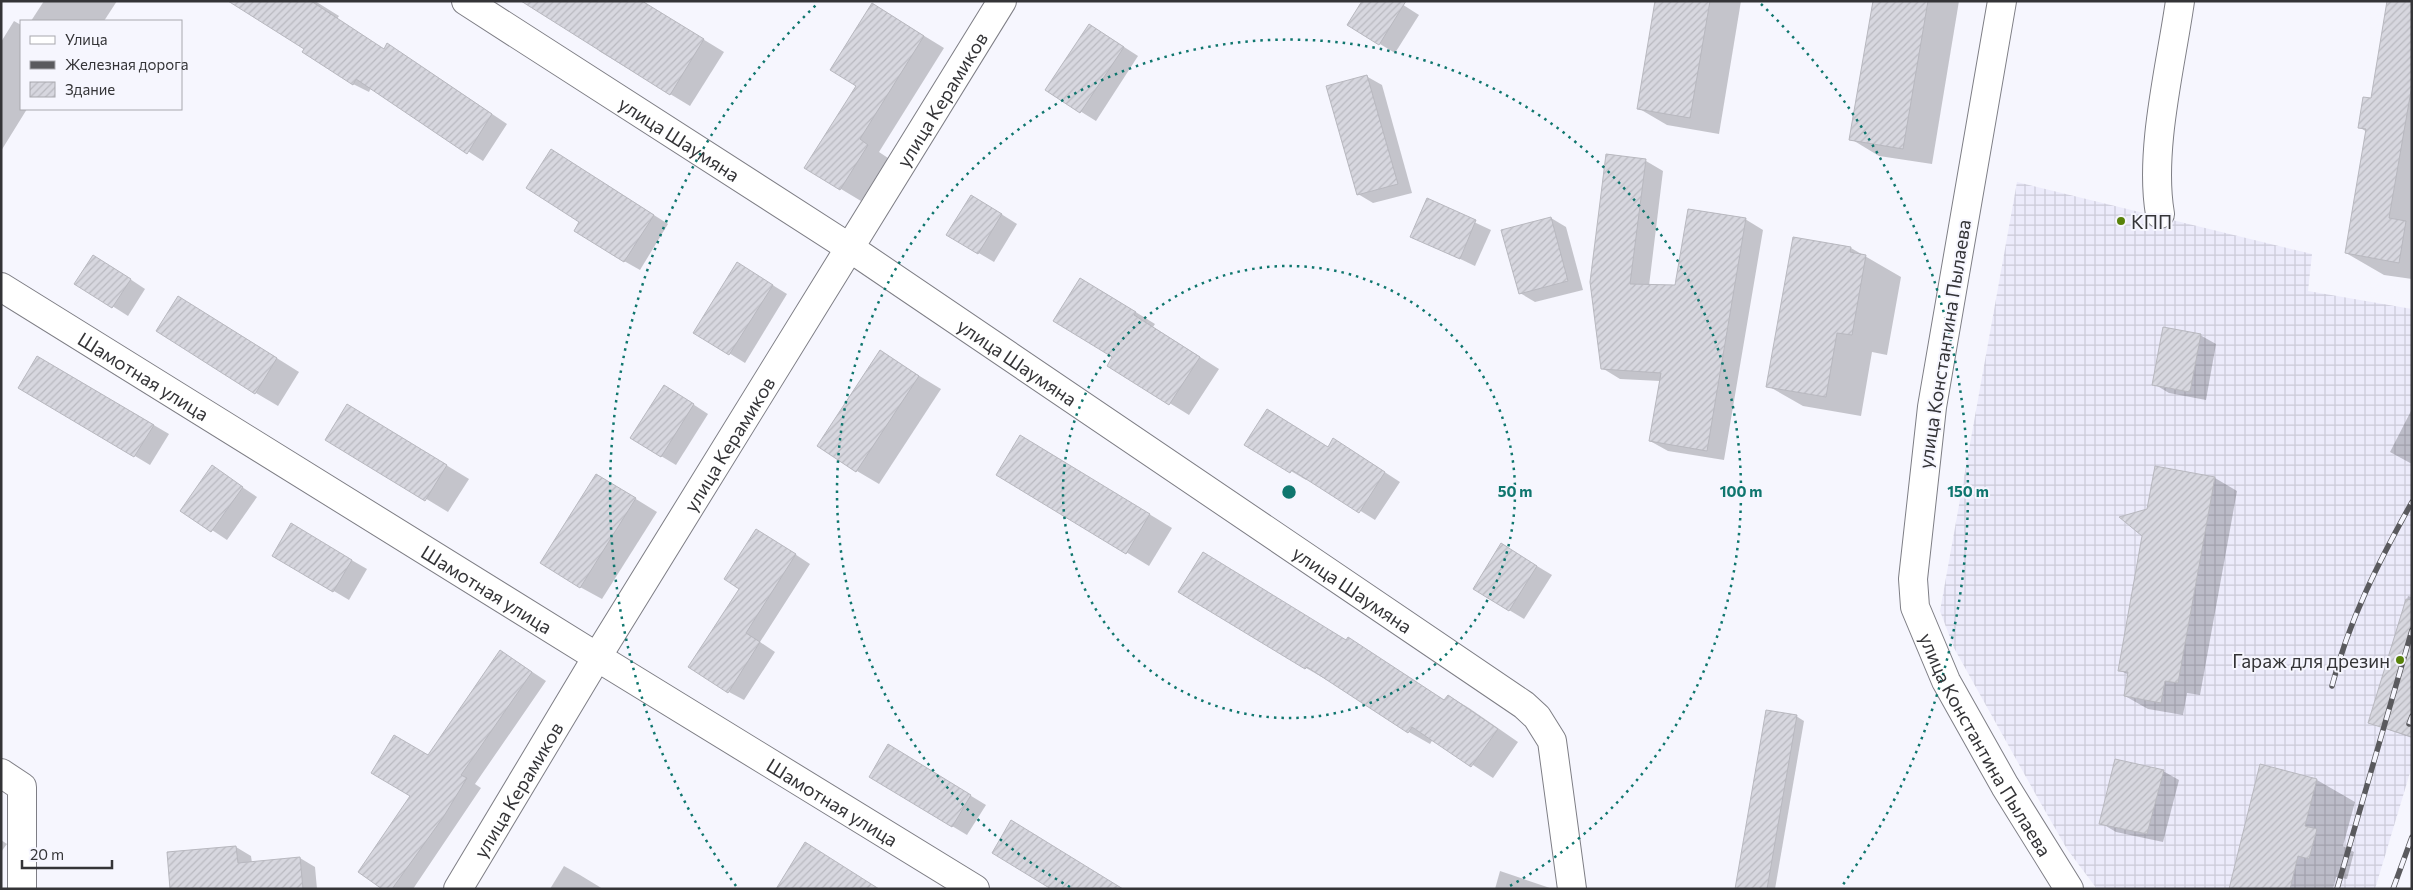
<svg xmlns="http://www.w3.org/2000/svg" width="2413" height="890" font-family="Commissioner,sans-serif">
	<style>
		.industrial { fill: url(#industrial-grid) }
		.shadow { fill: #0003 }
		.building { fill: url(#building-hatch); stroke: #b8b8bf }
		.lines { fill: none; stroke-linecap: round; stroke-linejoin: round }
		.minor-casing { stroke: #7e7e85; stroke-width: 30 }
		.minor { stroke: #fff; stroke-width: 28 }
		.rail-casing { stroke: #5a5a5e; stroke-width: 5.5 }
		.rail { stroke: #f6f6fe; stroke-width: 4; stroke-dasharray: 11; stroke-linecap: butt }
		.ring { fill: none; stroke: #0f766e; stroke-width: 2.5; stroke-dasharray: 2.5 5 }
		.poi-dot { fill: #588209; stroke: #f6f6fe; stroke-width: 2 }
		.labels { text-anchor: middle; dominant-baseline: central; stroke-width: 4; stroke-linejoin: round; paint-order: stroke }
		.street-label { font-size: 19px; fill: #343437; stroke: #f6f6fe }
		.poi-label { font-size: 19px; fill: #343437; stroke: #f6f6fe; text-anchor: start }
		.centre { fill: #0f766e; stroke: #f6f6fe; stroke-width: 2.5 }
		.ring-label { font-size: 15px; text-anchor: middle; font-weight: bold; fill: #0f766e; stroke: #f6f6fe; stroke-width: 4; stroke-linejoin: round; paint-order: stroke }
	</style>
	<defs>
		<pattern id="industrial-grid" width="8" height="8" patternUnits="userSpaceOnUse" patternTransform="scale(1.25)"><rect width="8" height="8" fill="#ecebfb"/><path d="M0 4h8M4 0v8" fill="none" stroke="#cbcad8"/></pattern>
		<pattern id="building-hatch" width="6" height="6" patternUnits="userSpaceOnUse" patternTransform="scale(1.25)"><rect width="6" height="6" fill="#d7d7df"/><path d="M-1 1l2-2M0 6l6-6M5 7l2-2" fill="none" stroke="#b9b9c0"/></pattern>
	</defs>
	<rect width="100%" height="100%" fill="#f6f6fe"/>
	<!-- industrial -->
	<polygon class="industrial" points="2017,182 2312,254 2308,291 2412,309 2412,766 2375,889 2097,889 2067,849 2040,802 1954,648 1940,611"/>
	<!-- shadow -->
	<g class="shadow">
		<polygon points="44,1 117,1 104,21 31,21"/>
		<polygon points="231,1 315,1 339,16 337,19 384,50 403,54 507,124 483,161 371,88 369,92 353,84 306,49"/>
		<polygon points="1397,1 1419,15 1395,53 1380,44"/>
		<polygon points="1656,1 1741,1 1719,134 1667,125 1638,108"/>
		<polygon points="1874,1 1959,1 1932,164 1879,156 1851,139"/>
		<polygon points="2412,1 2412,279 2384,275 2346,253 2367,132 2359,127"/>
		<polygon points="872,4 944,48 879,152 888,158 861,201 806,168 858,85"/>
		<polygon points="652,8 724,52 690,106 599,51"/>
		<polygon points="14,21 21,25 21,109 27,109 1,151 1,42"/>
		<polygon points="1104,34 1138,56 1096,121 1046,90"/>
		<polygon points="1366,76 1382,85 1412,193 1373,203 1358,194"/>
		<polygon points="552,150 668,224 640,270 624,261"/>
		<polygon points="1646,161 1663,171 1649,286 1676,287 1745,219 1763,230 1724,460 1668,451 1650,441 1660,381 1620,379 1602,368"/>
		<polygon points="1427,200 1491,230 1475,266 1412,236"/>
		<polygon points="987,205 1017,224 994,262 948,235"/>
		<polygon points="1551,218 1566,227 1583,290 1535,302 1520,293"/>
		<polygon points="1851,248 1901,277 1887,355 1872,352 1861,416 1803,406 1768,386"/>
		<polygon points="109,265 145,289 128,316 76,283"/>
		<polygon points="753,273 787,294 745,363 695,332"/>
		<polygon points="1100,290 1155,324 1153,327 1219,369 1189,415 1108,365 1114,357"/>
		<polygon points="200,310 299,372 278,406 256,393"/>
		<polygon points="2200,335 2216,344 2206,400 2169,393 2154,384"/>
		<polygon points="880,352 941,389 879,484 857,471"/>
		<polygon points="38,357 169,434 150,465 20,387"/>
		<polygon points="679,395 708,414 676,465 661,456"/>
		<polygon points="2412,409 2412,464 2390,452"/>
		<polygon points="369,418 469,479 448,512 327,439"/>
		<polygon points="1246,444 1349,449 1400,482 1375,520 1308,478 1306,480"/>
		<polygon points="1043,449 1172,528 1149,566 998,474"/>
		<polygon points="212,467 257,497 227,540 182,510"/>
		<polygon points="2215,478 2237,491 2200,695 2187,693 2183,715 2148,709 2125,696 2129,675 2119,670 2148,510"/>
		<polygon points="618,488 657,512 602,599 580,587"/>
		<polygon points="291,525 367,569 349,600 273,555"/>
		<polygon points="772,539 810,564 760,642 775,652 744,700 729,692"/>
		<polygon points="1517,554 1552,575 1524,619 1509,610"/>
		<polygon points="1180,592 1369,651 1445,701 1449,696 1469,708 1518,742 1493,778 1433,739 1430,744 1409,732 1328,679 1327,680 1306,668"/>
		<polygon points="2408,596 2412,597 2412,738 2370,723"/>
		<polygon points="501,651 546,681 475,784 481,788 413,889 384,889 412,796"/>
		<polygon points="1796,716 1804,721 1775,889 1736,889"/>
		<polygon points="904,755 986,805 967,835 952,826"/>
		<polygon points="2163,771 2179,780 2163,842 2116,832 2101,823"/>
		<polygon points="2317,780 2355,802 2343,846 2354,852 2347,879 2336,877 2333,889 2230,889"/>
		<polygon points="1,840 7,844 1,852"/>
		<polygon points="236,847 251,856 252,863 300,858 315,867 317,889 171,889"/>
		<polygon points="564,866 580,875 603,889 550,889"/>
		<polygon points="1500,871 1550,888 1552,889 1495,889"/>
	</g>
	<!-- building -->
	<g class="building">
		<polygon points="228,1 311,1 384,49 387,43 492,114 467,154 356,79 353,85 302,52 304,49"/>
		<polygon points="521,1 642,1 704,39 670,95"/>
		<polygon points="1362,1 1406,1 1379,45 1347,25"/>
		<polygon points="1655,1 1710,1 1690,118 1637,109"/>
		<polygon points="1873,1 1928,1 1903,149 1849,140"/>
		<polygon points="2387,1 2412,1 2412,85 2389,218 2406,221 2399,263 2345,253 2366,129 2358,128 2363,97 2371,98"/>
		<polygon points="872,3 924,36 860,139 868,145 840,190 804,168 856,86 830,70"/>
		<polygon points="1089,24 1124,47 1080,113 1045,90"/>
		<polygon points="1367,75 1398,184 1357,195 1326,86"/>
		<polygon points="551,149 654,215 624,262 574,231 579,222 526,188"/>
		<polygon points="1606,154 1646,159 1630,284 1675,285 1688,209 1746,218 1707,451 1649,441 1661,373 1601,369 1590,282"/>
		<polygon points="971,195 1002,214 978,254 946,235"/>
		<polygon points="1427,198 1476,220 1460,259 1410,237"/>
		<polygon points="1551,217 1568,281 1519,294 1501,230"/>
		<polygon points="1793,237 1851,247 1850,252 1866,255 1852,335 1837,333 1826,397 1766,387"/>
		<polygon points="93,255 131,279 112,308 74,284"/>
		<polygon points="737,262 773,285 729,355 693,333"/>
		<polygon points="1080,278 1136,312 1134,315 1200,357 1169,405 1107,366 1112,357 1053,321"/>
		<polygon points="178,296 277,358 255,394 156,331"/>
		<polygon points="2163,327 2201,334 2190,392 2152,385"/>
		<polygon points="880,350 919,376 856,472 817,446"/>
		<polygon points="37,356 154,425 134,457 18,388"/>
		<polygon points="664,385 694,404 661,457 630,438"/>
		<polygon points="347,404 447,465 425,501 325,440"/>
		<polygon points="1267,409 1328,447 1333,438 1385,472 1359,513 1292,470 1290,473 1244,445"/>
		<polygon points="1020,435 1150,514 1126,554 996,475"/>
		<polygon points="212,465 243,487 211,532 180,511"/>
		<polygon points="2155,466 2215,477 2178,683 2165,681 2161,703 2124,696 2128,672 2118,671 2142,536 2119,517 2147,509"/>
		<polygon points="596,474 636,498 580,588 540,563"/>
		<polygon points="291,523 352,560 333,592 272,556"/>
		<polygon points="756,529 796,554 746,633 760,642 728,693 688,667 739,589 724,579"/>
		<polygon points="1501,543 1537,566 1509,611 1473,589"/>
		<polygon points="1203,552 1346,640 1348,637 1444,700 1448,695 1498,729 1471,767 1412,727 1408,733 1307,667 1305,669 1178,592"/>
		<polygon points="2406,599 2412,600 2412,737 2368,723"/>
		<polygon points="500,650 532,672 461,775 467,778 444,816 392,889 382,889 358,872 410,796 371,773 394,735 428,755"/>
		<polygon points="1766,710 1797,715 1767,889 1735,889"/>
		<polygon points="888,744 971,795 952,827 869,777"/>
		<polygon points="2115,759 2164,770 2147,834 2099,824"/>
		<polygon points="2260,764 2317,779 2305,826 2317,829 2309,859 2298,856 2290,889 2229,889"/>
		<polygon points="1011,820 1123,889 1051,889 992,853"/>
		<polygon points="805,842 879,889 776,889"/>
		<polygon points="236,846 238,863 300,857 303,889 170,889 167,852"/>
	</g>
	<g class="lines">
		<defs>
			<g id="minor">
				<path id="s1" d="M466,1L850,248L1524,705L1537,717L1552,741L1572,889"/>
				<path id="s2" d="M2002,1L1932,407L1913,579L1915,607L1946,681L2005,786L2069,889"/>
				<path d="M2160,214C2149,151 2171,65 2180,1"/>
				<path id="s3" d="M1,287L597,657L975,889"/>
				<polyline points="1,773 22,787 22,889"/>
				<path id="s4" d="M458,889L597,657L1002,1"/>
			</g>
		</defs>
		<!-- minor casing -->
		<use href="#minor" class="minor-casing"/>
		<!-- minor -->
		<use href="#minor" class="minor"/>
		<defs>
			<g id="rail">
				<path d="M2332,686C2349,620 2379,561 2412,502"/>
				<polyline points="2409,724 2412,716"/>
				<polyline points="2337,889 2412,630"/>
				<polyline points="2393,889 2412,837"/>
			</g>
		</defs>
		<!-- rail casing -->
		<use href="#rail" class="rail-casing"/>
		<!-- rail -->
		<use href="#rail" class="rail"/>
	</g>
	<!-- distance rings -->
	<g class="ring">
		<circle cx="1289" cy="492" r="226"/>
		<path d="M1070 887A452 452 0 1 1 1508 887"/>
		<path d="M736 886A679 679 0 0 1 817 4M1761 4A679 679 0 0 1 1842 886"/>
	</g>
	<!-- markers -->
	<g class="poi-dot">
		<circle cx="2121" cy="221" r="5"/>
		<circle cx="2400" cy="660" r="5"/>
	</g>
	<g class="labels">
		<!-- street labels -->
		<g class="street-label">
			<text stroke="none"><textPath href="#s4" startOffset="926">улица Керамиков</textPath></text>
			<text stroke="none"><textPath href="#s1" startOffset="254">улица Шаумяна</textPath></text>
			<text transform="translate(1944 344) rotate(-81)">улица Константина Пылаева</text>
			<text stroke="none"><textPath href="#s1" startOffset="659">улица Шаумяна</textPath></text>
			<text stroke="none"><textPath href="#s3" startOffset="168">Шамотная улица</textPath></text>
			<text stroke="none"><textPath href="#s4" startOffset="521">улица Керамиков</textPath></text>
			<text stroke="none"><textPath href="#s3" startOffset="572">Шамотная улица</textPath></text>
			<text stroke="none"><textPath href="#s1" startOffset="1064">улица Шаумяна</textPath></text>
			<text stroke="none"><textPath href="#s2" startOffset="768">улица Константина Пылаева</textPath></text>
			<text stroke="none"><textPath href="#s4" startOffset="116">улица Керамиков</textPath></text>
			<text stroke="none"><textPath href="#s3" startOffset="978">Шамотная улица</textPath></text>
		</g>
		<!-- poi labels -->
		<g class="poi-label">
			<text x="2131" y="221">КПП</text>
			<text x="2390" y="660" text-anchor="end">Гараж для дрезин</text>
		</g>
	</g>
	<circle cx="1289" cy="492" r="8" class="centre"/>
	<g class="ring-label">
		<text x="1515" y="497">50 m</text>
		<text x="1741" y="497">100 m</text>
		<text x="1968" y="497">150 m</text>
	</g>
	<!-- border -->
	<rect width="2413" height="890" fill="none" stroke="#343437" stroke-width="5"/>
	<!-- legend -->
	<rect x="20" y="20" width="162" height="90" fill="#f6f6fe" stroke="#a8a8ae"/>
	<rect x="30" y="36" width="25" height="8" fill="#ffffff" stroke="#a8a8ae"/>
	<text x="65" y="45" font-size="15" fill="#343437">Улица</text>
	<rect x="30" y="61" width="25" height="8" fill="#5a5a5e" stroke="#a8a8ae"/>
	<text x="65" y="70" font-size="15" fill="#343437">Железная дорога</text>
	<rect x="30" y="82" width="25" height="15" fill="url(#building-hatch)" stroke="#a8a8ae"/>
	<text x="65" y="95" font-size="15" fill="#343437">Здание</text>
	<!-- scale -->
	<path d="M22 860v8h90v-8" fill="none" stroke="#343437" stroke-width="2.5"/>
	<text x="30" y="860" font-size="15" fill="#343437" stroke="#f6f6fe" stroke-width="4" paint-order="stroke">20 m</text>
</svg>
